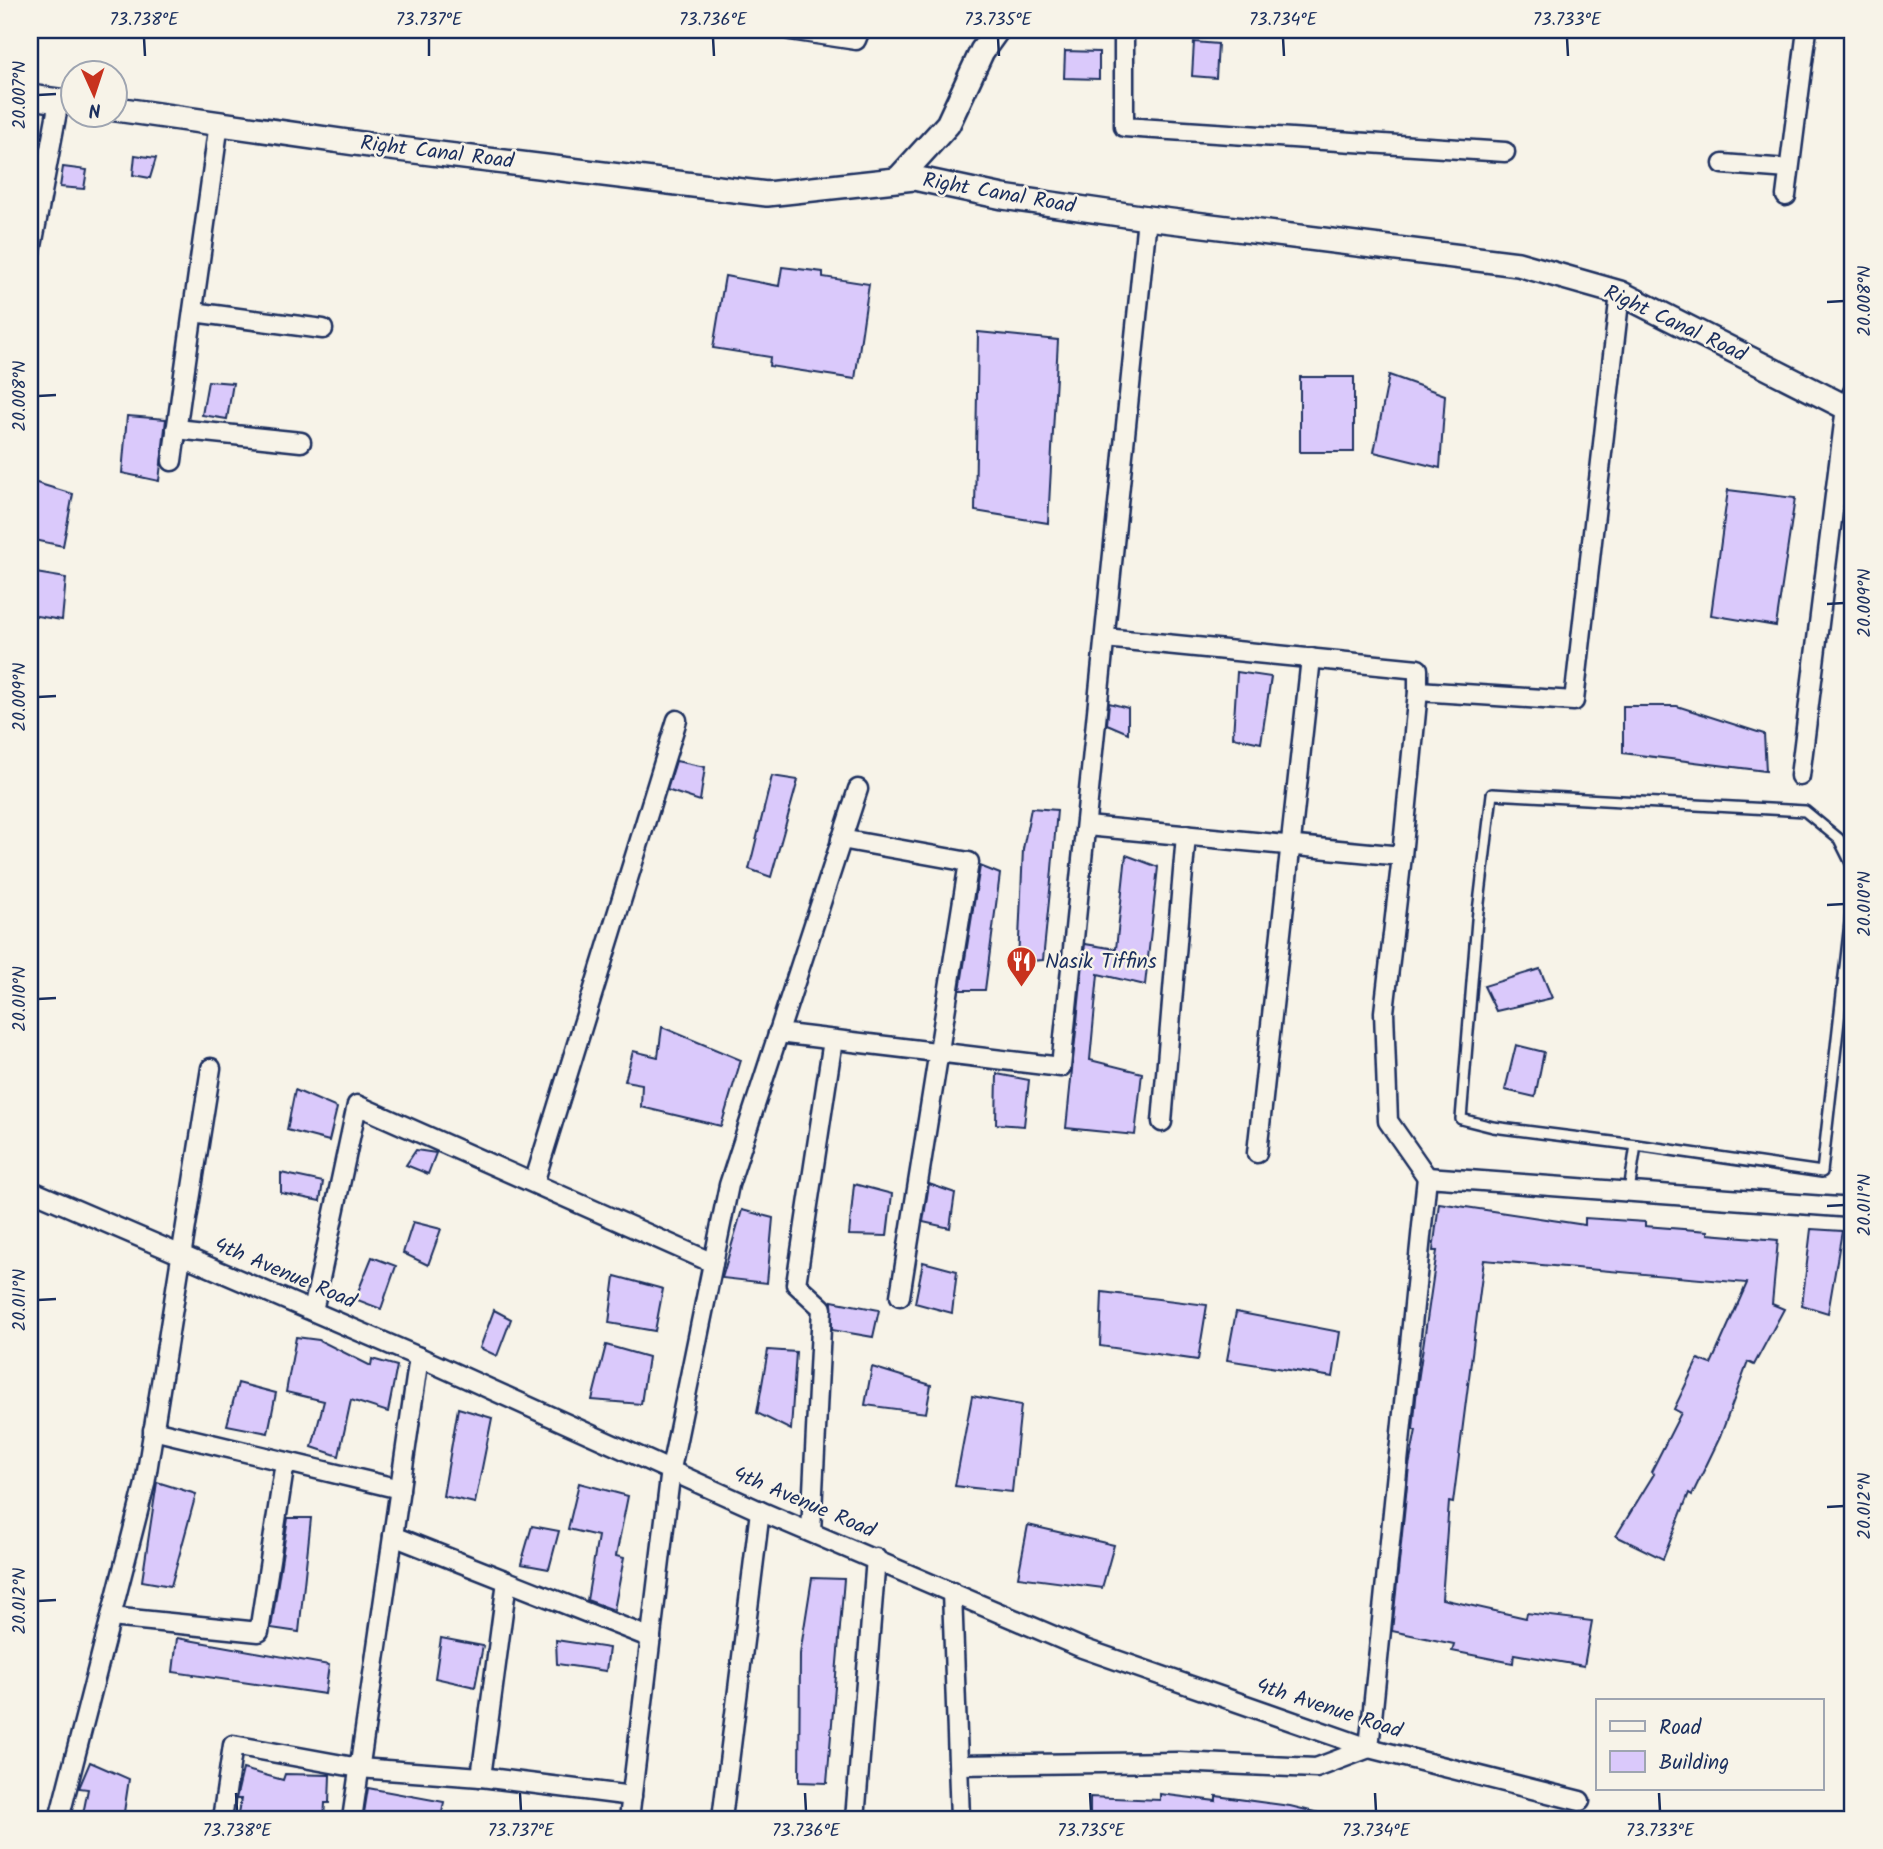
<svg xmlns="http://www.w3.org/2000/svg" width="1883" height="1849" font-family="Kalam,sans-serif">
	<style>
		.building { fill: #dac9fb; stroke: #1b2f5e; stroke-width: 2 }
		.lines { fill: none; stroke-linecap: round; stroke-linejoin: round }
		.service-casing { stroke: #1b2f5e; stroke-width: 14 }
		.minor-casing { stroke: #1b2f5e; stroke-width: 23 }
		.tertiary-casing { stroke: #1b2f5e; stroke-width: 28 }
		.service { stroke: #f7f3e8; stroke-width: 9 }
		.minor { stroke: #f7f3e8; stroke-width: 18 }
		.tertiary { stroke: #f7f3e8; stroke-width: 23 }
		.ticks { fill: none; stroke: #1b2f5e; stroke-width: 2.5 }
		.labels { text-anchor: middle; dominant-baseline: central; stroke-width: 5; stroke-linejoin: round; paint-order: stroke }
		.street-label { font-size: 21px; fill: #1b2f5e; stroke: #f7f3e8 }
		.poi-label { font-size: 21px; fill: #1b2f5e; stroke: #f7f3e8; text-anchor: start }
		.neatline { fill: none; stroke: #1b2f5e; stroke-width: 2.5 }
		.ticks-label { font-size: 18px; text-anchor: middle; fill: #1b2f5e }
	</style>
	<rect width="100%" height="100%" fill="#f7f3e8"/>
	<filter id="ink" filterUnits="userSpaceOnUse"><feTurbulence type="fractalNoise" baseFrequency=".0143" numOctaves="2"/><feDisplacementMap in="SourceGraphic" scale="14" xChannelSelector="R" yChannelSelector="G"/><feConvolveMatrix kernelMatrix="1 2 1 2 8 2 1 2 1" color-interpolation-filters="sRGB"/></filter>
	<g filter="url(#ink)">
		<!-- building -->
		<g class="building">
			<polygon points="1194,42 1218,44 1216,78 1192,76"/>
			<polygon points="1065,51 1099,52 1099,79 1064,78"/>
			<polygon points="135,155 156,158 150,178 133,175"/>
			<polygon points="63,167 87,170 84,189 60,187"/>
			<polygon points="782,267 823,272 823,277 869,284 855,379 769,366 770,357 713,348 725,276 779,286"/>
			<polygon points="978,332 1058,340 1048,523 975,511"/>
			<polygon points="1389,375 1445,395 1440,468 1374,452"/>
			<rect x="1300" y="377" width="54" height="75"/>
			<polygon points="208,381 233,383 227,419 202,415"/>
			<polygon points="127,416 166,419 159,481 122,473"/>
			<polygon points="30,481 73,494 63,546 30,539"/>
			<polygon points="1728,490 1795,498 1776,626 1711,615"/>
			<polygon points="30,572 66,578 62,620 30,615"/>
			<polygon points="1237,672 1271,677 1261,743 1233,737"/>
			<polygon points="1109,703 1128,708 1128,733 1107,724"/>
			<polygon points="1623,706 1677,706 1764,734 1766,771 1623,753"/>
			<polygon points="676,761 705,767 700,801 667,790"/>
			<polygon points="772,776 798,780 771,877 749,869"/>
			<polygon points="1031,808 1057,810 1051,881 1043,960 1018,962 1023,849"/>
			<polygon points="1126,855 1158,867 1145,985 1098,974 1090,1060 1142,1073 1135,1135 1066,1128 1085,944 1116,949"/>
			<polygon points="980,866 1000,874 985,990 960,990"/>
			<polygon points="1540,969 1552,998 1496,1011 1484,986"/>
			<polygon points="662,1027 741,1060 721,1126 641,1107 642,1084 625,1081 633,1051 658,1057"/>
			<polygon points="1516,1045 1544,1052 1535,1097 1505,1090"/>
			<polygon points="997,1074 1029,1080 1024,1126 996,1124"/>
			<polygon points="295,1090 337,1108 329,1141 287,1130"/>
			<polygon points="416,1150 436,1153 428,1174 406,1165"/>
			<polygon points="281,1173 323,1182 320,1201 281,1193"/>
			<polygon points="854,1184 892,1194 887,1236 849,1235"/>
			<polygon points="929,1184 955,1193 950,1228 923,1222"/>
			<polygon points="1439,1203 1585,1225 1585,1218 1645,1222 1645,1226 1708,1231 1708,1234 1778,1240 1772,1304 1784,1309 1754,1365 1748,1362 1720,1437 1692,1495 1689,1493 1663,1559 1616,1536 1654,1474 1651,1472 1681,1413 1674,1409 1698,1359 1711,1364 1747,1283 1484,1260 1453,1503 1449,1502 1442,1599 1526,1618 1527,1613 1592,1621 1584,1666 1514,1654 1513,1663 1452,1651 1454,1644 1392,1631 1409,1466 1416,1430 1413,1430 1417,1388 1437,1251 1433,1251"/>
			<polygon points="742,1210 773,1218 767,1283 722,1278"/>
			<polygon points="413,1222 441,1229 428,1265 403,1253"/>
			<polygon points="1811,1229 1842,1231 1828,1313 1802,1305"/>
			<polygon points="372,1257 396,1266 381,1309 355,1299"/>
			<polygon points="923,1262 957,1271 952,1313 915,1303"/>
			<polygon points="615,1276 663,1289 655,1331 609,1323"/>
			<polygon points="1102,1292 1207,1305 1198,1360 1100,1346"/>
			<polygon points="832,1301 879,1310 873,1337 832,1330"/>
			<polygon points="494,1310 511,1319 497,1356 480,1348"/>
			<polygon points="1236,1312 1340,1332 1333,1377 1227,1360"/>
			<polygon points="296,1337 319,1340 371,1366 372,1359 397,1366 388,1412 351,1400 339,1456 312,1447 324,1401 286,1392"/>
			<polygon points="606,1345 648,1357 641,1404 592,1400"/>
			<polygon points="768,1350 796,1352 791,1430 757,1413"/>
			<polygon points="872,1367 931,1385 926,1413 865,1405"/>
			<polygon points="238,1383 276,1393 268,1433 227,1425"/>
			<polygon points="972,1396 1021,1405 1012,1492 955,1486"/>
			<polygon points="458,1408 492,1418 475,1503 443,1496"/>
			<polygon points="157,1482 196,1494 171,1586 142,1581"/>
			<polygon points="579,1483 628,1496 616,1556 624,1558 614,1610 587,1600 598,1536 568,1529"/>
			<polygon points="288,1518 311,1518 299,1632 271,1628"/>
			<polygon points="1028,1525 1114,1545 1102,1588 1018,1577"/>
			<polygon points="532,1526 559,1531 549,1569 521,1564"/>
			<polygon points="812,1578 844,1579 827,1783 799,1782 800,1654"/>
			<polygon points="177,1638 329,1665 325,1694 173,1672"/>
			<polygon points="441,1638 483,1646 475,1687 435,1678"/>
			<polygon points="556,1640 609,1648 606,1671 557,1664"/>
			<polygon points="90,1762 129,1779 123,1819 82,1819 88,1789 79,1788"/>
			<polygon points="243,1769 283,1780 285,1774 330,1775 329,1803 325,1803 324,1819 237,1819 241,1799 236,1799"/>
			<polygon points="368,1788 444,1802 441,1819 381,1819 364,1813"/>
			<polygon points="1160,1794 1216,1801 1216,1796 1290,1806 1323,1814 1322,1819 1090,1819 1090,1797 1160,1800"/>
		</g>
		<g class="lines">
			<defs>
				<g id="service">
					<polyline points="1636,1145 1822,1172 1853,896"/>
					<polyline points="1629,1191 1636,1145 1493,1127 1461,1119 1477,920 1492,794 1805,811 1839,839 1853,867"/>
				</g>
				<g id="minor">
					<polyline points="790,30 856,40 860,30"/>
					<polyline points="1124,30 1124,127 1505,152"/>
					<polyline points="1723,164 1789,169"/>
					<polyline points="1786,196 1807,30"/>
					<polyline points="30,257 59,101"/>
					<polyline points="193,312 323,329"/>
					<polyline points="176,429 301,442"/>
					<polyline points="172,461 219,123"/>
					<polyline points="1105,638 1418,669 1418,691 1402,856"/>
					<polyline points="1418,691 1574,701 1620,293"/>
					<polyline points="1800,776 1846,407 1853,392"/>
					<polyline points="1087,826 1402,856 1384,1012 1388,1121 1427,1177"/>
					<polyline points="841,839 969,862 900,1296"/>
					<polyline points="778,1033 1061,1067 1147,218"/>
					<polyline points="1162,1122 1186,835"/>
					<polyline points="1257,1153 1311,658"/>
					<polyline points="534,1183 677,720"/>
					<polyline points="30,1190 419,1357 760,1511 1082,1648 1369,1748 1580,1801"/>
					<polyline points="313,1311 357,1105 713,1263"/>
					<polyline points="153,1430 400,1489"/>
					<polyline points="811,1532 822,1308 796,1284 833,1040"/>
					<polyline points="393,1536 651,1638"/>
					<polyline points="952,1592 960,1819"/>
					<polyline points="111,1617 259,1632 285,1462"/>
					<polyline points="960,1765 1178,1762 1316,1768 1369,1748 1427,1177 1853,1208"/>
					<polyline points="481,1777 507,1581"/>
					<polyline points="59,1819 145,1484 211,1068"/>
					<polyline points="222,1819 233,1745 359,1768 481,1777 632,1796"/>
					<polyline points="352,1819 419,1357"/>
					<polyline points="629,1819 671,1469 729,1185 858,789"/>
					<polyline points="722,1819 760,1511"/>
					<polyline points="855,1819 876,1558"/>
				</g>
				<g id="tertiary">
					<polyline points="30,97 74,103"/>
					<polyline points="116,109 390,148 767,194 914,178 1003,197 1147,218 1518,264 1620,293 1853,411"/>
					<polyline points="899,178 948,124 982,51 997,30"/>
				</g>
			</defs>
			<!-- service casing -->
			<use href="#service" class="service-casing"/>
			<!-- minor casing -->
			<use href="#minor" class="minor-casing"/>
			<!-- tertiary casing -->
			<use href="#tertiary" class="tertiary-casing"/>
			<!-- service -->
			<use href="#service" class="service"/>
			<!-- minor -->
			<use href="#minor" class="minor"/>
			<!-- tertiary -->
			<use href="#tertiary" class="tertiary"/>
		</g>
	</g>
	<!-- ticks -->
	<path class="ticks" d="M144,38L145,56M429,38V56M713,38L714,56M998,38L999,56M1283,38L1284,56M1567,38L1568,56M38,95L56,94M1827,302L1844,301M38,396L56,395M1827,604L1844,603M38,697L56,696M1827,905L1844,904M38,999L56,998M1827,1206L1844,1205M38,1300L56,1299M1827,1507L1844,1506M38,1601L56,1600M236,1793L237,1811M520,1793L521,1811M805,1793L806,1811M1090,1793L1091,1811M1375,1793L1376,1811M1659,1793L1660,1811"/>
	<!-- icons -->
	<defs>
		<symbol id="restaurant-pin" viewBox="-11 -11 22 30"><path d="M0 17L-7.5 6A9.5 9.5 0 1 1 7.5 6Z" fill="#c8321e" stroke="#f7f3e8"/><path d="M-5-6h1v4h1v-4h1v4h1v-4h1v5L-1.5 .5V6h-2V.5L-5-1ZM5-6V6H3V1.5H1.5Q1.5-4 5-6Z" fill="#fff"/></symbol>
	</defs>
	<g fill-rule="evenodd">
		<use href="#restaurant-pin" x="1004" y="944" width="35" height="47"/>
	</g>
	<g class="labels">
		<!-- street labels -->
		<g class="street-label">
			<text transform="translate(437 153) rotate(7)">Right Canal Road</text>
			<text transform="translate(999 194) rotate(10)">Right Canal Road</text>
			<text transform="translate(1675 324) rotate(25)">Right Canal Road</text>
			<text transform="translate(285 1274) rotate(23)">4th Avenue Road</text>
			<text transform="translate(804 1503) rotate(23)">4th Avenue Road</text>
			<text transform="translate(1329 1709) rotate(18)">4th Avenue Road</text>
		</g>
		<!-- poi labels -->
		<g class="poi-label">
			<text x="1045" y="962">Nasik Tiffins</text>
		</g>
	</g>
	<!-- margin -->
	<rect width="1883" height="1849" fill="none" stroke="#f7f3e8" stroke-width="77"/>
	<!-- legend -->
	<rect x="1596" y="1699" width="228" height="91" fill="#f7f3e8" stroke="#9fa5b1" stroke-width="2"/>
	<rect x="1610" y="1721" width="35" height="10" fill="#f7f3e8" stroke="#9fa5b1" stroke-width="2"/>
	<text x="1659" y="1734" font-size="21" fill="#1b2f5e">Road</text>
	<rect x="1610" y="1751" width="35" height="21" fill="#dac9fb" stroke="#9fa5b1" stroke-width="2"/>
	<text x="1659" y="1769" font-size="21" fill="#1b2f5e">Building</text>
	<!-- north arrow -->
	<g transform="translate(94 94) rotate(177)"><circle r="33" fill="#f7f3e8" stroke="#9fa5b1" stroke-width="2"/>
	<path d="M0-5L12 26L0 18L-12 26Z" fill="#c8321e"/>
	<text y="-10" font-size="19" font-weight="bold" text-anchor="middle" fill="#1b2f5e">N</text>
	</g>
	<rect x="38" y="38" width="1806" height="1773" class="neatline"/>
	<g class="ticks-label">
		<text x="144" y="25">73.738°E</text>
		<text x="429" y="25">73.737°E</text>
		<text x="713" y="25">73.736°E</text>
		<text x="998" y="25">73.735°E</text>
		<text x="1283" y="25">73.734°E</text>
		<text x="1567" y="25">73.733°E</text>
		<text transform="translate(19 95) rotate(-90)" y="6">20.007°N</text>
		<text transform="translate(1864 301) rotate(-90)" y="6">20.008°N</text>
		<text transform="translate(19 396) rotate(-90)" y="6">20.008°N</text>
		<text transform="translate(1864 603) rotate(-90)" y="6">20.009°N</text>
		<text transform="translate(19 697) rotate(-90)" y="6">20.009°N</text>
		<text transform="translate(1864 904) rotate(-90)" y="6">20.010°N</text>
		<text transform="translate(19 999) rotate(-90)" y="6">20.010°N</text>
		<text transform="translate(1864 1205) rotate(-90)" y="6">20.011°N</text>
		<text transform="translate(19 1300) rotate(-90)" y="6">20.011°N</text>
		<text transform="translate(1864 1506) rotate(-90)" y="6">20.012°N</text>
		<text transform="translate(19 1601) rotate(-90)" y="6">20.012°N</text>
		<text x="237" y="1836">73.738°E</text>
		<text x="521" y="1836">73.737°E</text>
		<text x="806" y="1836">73.736°E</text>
		<text x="1091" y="1836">73.735°E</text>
		<text x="1376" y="1836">73.734°E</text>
		<text x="1660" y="1836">73.733°E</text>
	</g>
</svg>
